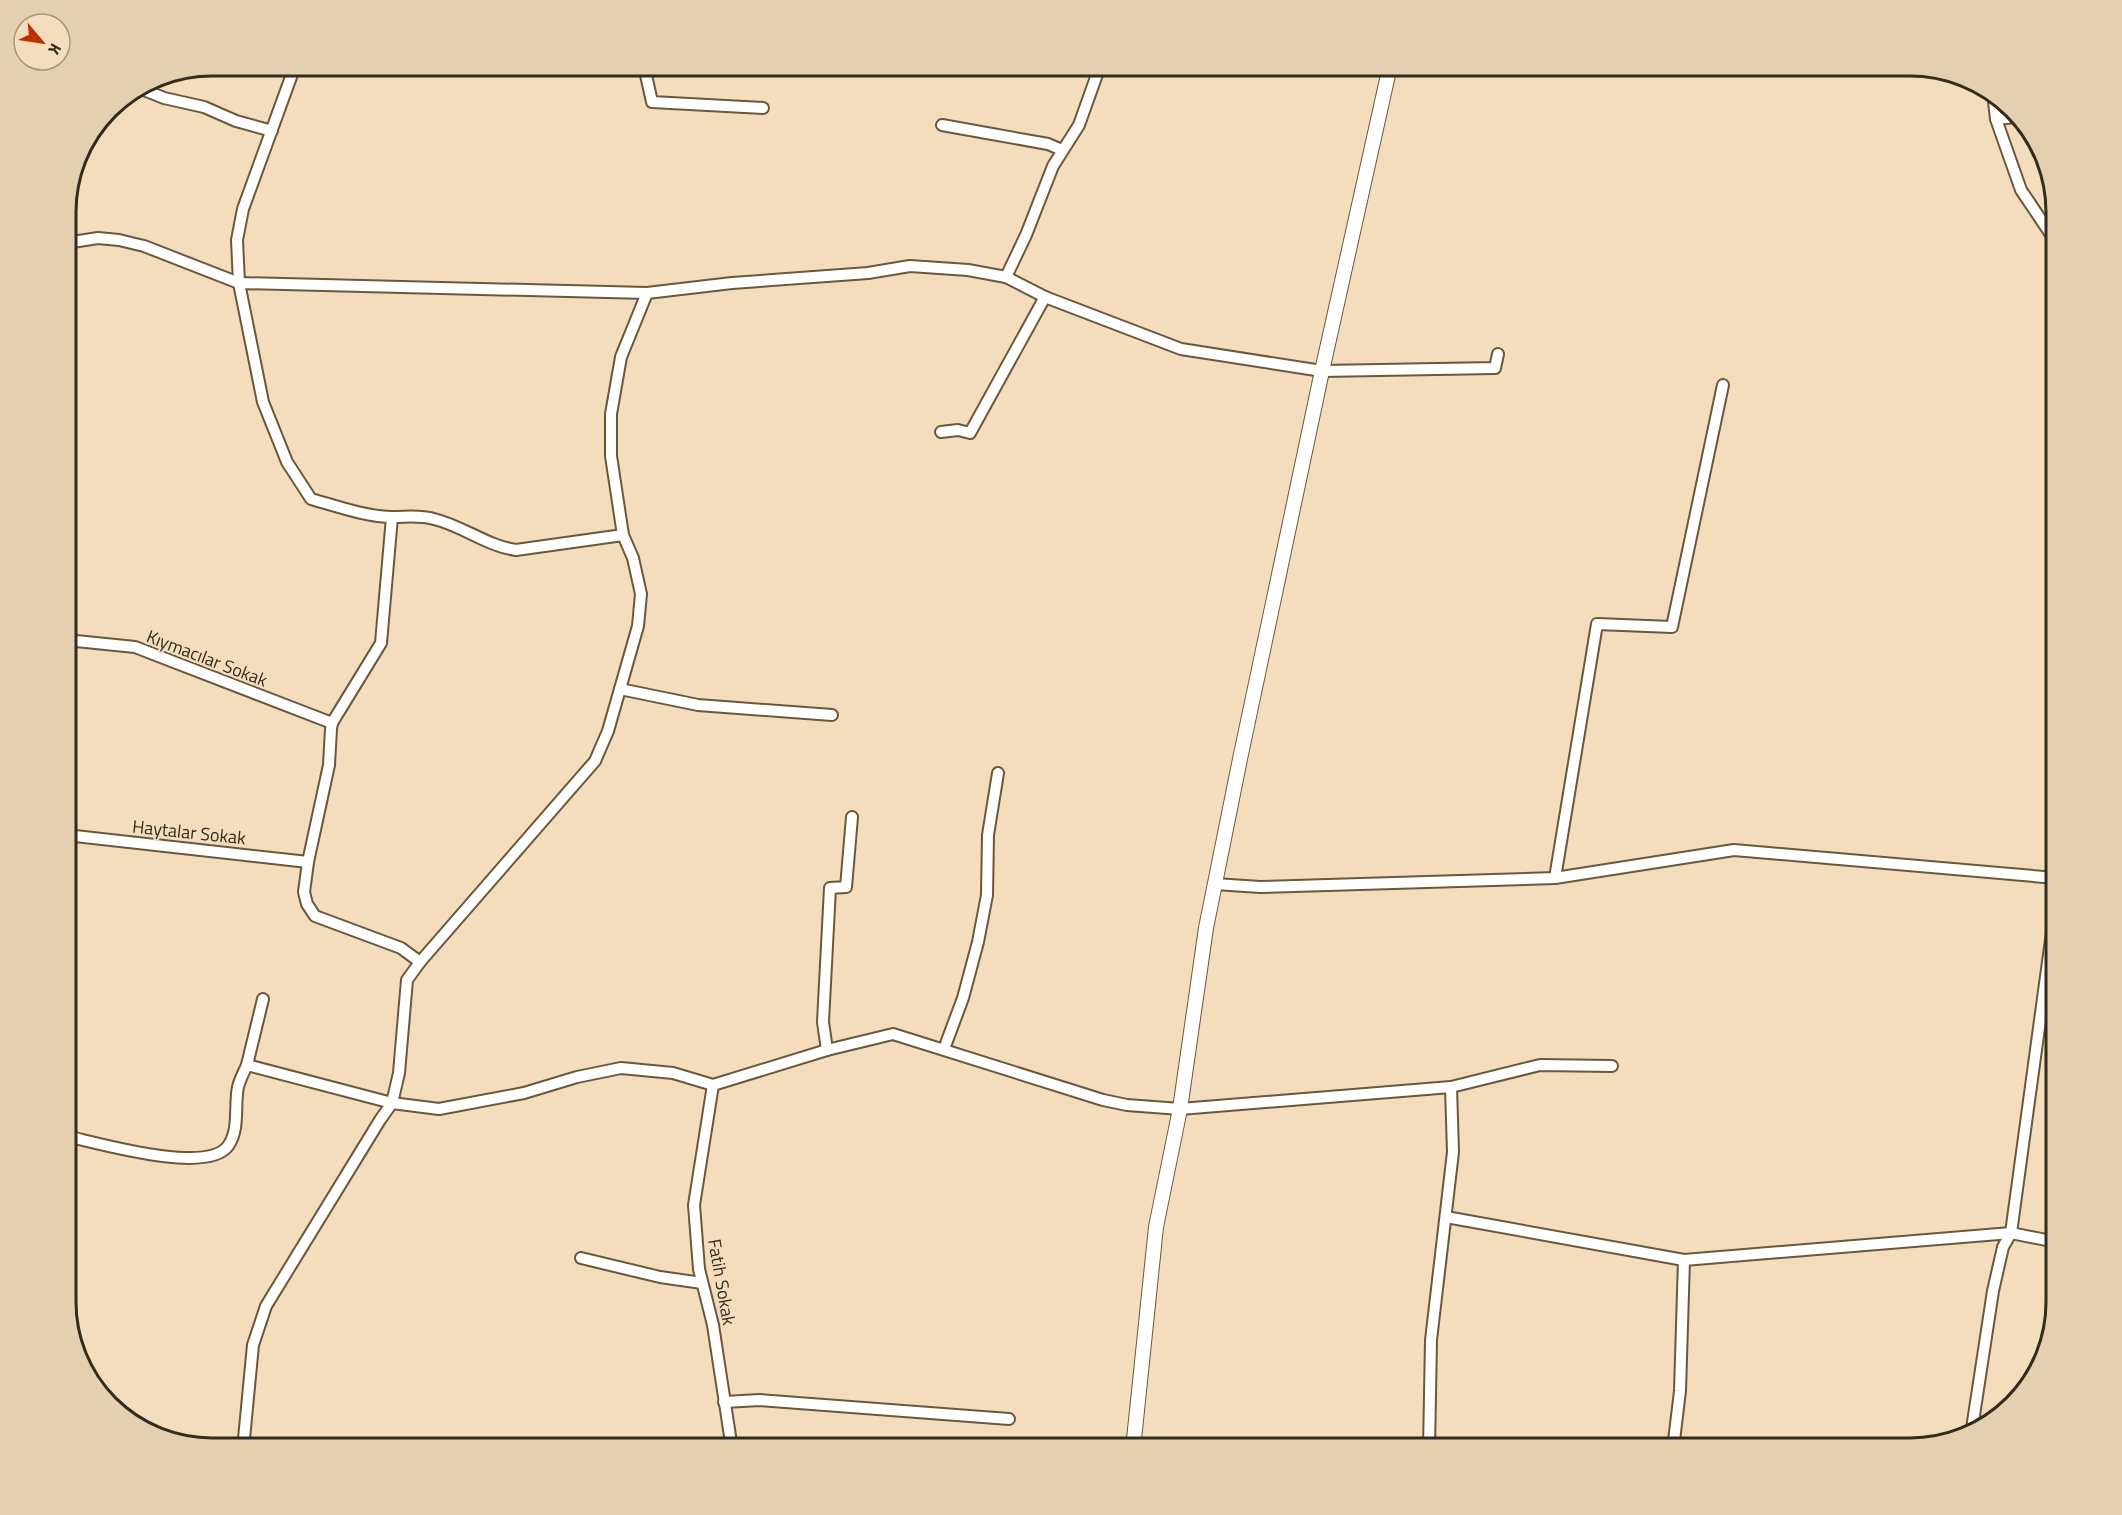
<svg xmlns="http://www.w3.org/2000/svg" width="2122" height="1515" font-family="'Titillium Web',sans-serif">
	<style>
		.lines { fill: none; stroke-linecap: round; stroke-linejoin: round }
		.minor-casing { stroke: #6b583b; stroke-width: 14 }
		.tertiary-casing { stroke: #6b583b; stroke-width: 16 }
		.minor { stroke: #fff; stroke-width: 10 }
		.tertiary { stroke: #fff; stroke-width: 14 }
		.labels { text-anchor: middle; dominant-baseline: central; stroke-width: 4.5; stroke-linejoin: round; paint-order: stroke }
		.street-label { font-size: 18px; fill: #332b1e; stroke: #f3ddbd }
		.rim { fill: none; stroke: #332b1e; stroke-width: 3 }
	</style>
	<rect width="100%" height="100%" fill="#f3ddbd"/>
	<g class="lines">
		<defs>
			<g id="minor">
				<path d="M295,66L243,209L237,240L239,283L263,402L287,462L311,499C336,506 367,517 393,517C407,517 420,515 434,519C463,526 487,546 516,550L623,535"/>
				<polyline points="644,66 652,102 763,108"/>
				<polyline points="139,88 164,98 204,107 236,121 272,131"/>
				<polyline points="1993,93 1996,119 2021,190 2056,242"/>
				<polyline points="1996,119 2016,117"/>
				<polyline points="942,125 1048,144 1062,150"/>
				<polyline points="66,243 98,238 119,240 144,246 239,283 647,293 732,283 868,273 910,266 968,270 1006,277 1045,297 1181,349 1322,371 1495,368 1498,354"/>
				<polyline points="1006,277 1026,235 1053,166 1079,125 1100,66"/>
				<polyline points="941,432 958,430 970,433 1045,297"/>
				<polyline points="392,517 381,643 332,723 331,729 329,765 308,862 304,892 307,904 315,916 401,948 420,962"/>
				<polyline points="66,640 135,647 332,723"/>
				<polyline points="620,689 698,705 832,715"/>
				<polyline points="66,835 308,862"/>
				<polyline points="1555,878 1597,624 1672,627 1723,385"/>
				<polyline points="1215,884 1260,887 1555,878 1734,850 2056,878"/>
				<polyline points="2056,903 2011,1233 2056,1242"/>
				<polyline points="944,1049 963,998 978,942 987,895 988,835 998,773"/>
				<polyline points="827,1050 823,1022 830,888 846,887 852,817"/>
				<polyline points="247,1065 263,999"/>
				<polyline points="713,1085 694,1205 699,1269 713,1325 732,1449"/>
				<path d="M66,1136C98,1143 207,1175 228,1146C240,1129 234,1106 238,1087C240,1079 244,1072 247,1065L392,1103L439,1109L524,1093L577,1077L621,1068L673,1073L713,1085L827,1050L893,1034L1103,1100L1127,1105L1180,1109L1451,1087L1540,1065L1612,1066"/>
				<polyline points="1446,1217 1684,1260 2011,1233"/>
				<polyline points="581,1258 660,1277 702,1283"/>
				<polyline points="724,1402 760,1400 1009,1419"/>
				<polyline points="1971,1435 1993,1291 2003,1247 2011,1233"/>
				<polyline points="243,1449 253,1345 266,1306 380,1120 392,1103 399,1073 407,980 420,962 595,761 608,731 638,626 641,594 633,558 623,535 611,456 611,414 621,357 647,293"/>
				<polyline points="1429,1449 1431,1340 1453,1152 1451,1087"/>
				<polyline points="1673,1449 1680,1391 1684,1260"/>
			</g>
			<polyline id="tertiary" points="1133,1449 1156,1227 1180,1109 1206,928 1240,759 1322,371 1390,66"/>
		</defs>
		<!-- minor casing -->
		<use href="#minor" class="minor-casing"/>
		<!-- tertiary casing -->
		<use href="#tertiary" class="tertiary-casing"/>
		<!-- minor -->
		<use href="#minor" class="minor"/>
		<!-- tertiary -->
		<use href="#tertiary" class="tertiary"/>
	</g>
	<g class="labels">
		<!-- street labels -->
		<g class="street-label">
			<text transform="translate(207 658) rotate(21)">Kıymacılar Sokak</text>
			<text transform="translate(189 832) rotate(6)">Haytalar Sokak</text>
			<text transform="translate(722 1282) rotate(80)">Fatih Sokak</text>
		</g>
	</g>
	<!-- crop -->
	<path d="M0 0H2122V1515H0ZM212 76H1910A136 136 0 0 1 2046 212V1302A136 136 0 0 1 1910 1438H212A136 136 0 0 1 76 1302V212A136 136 0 0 1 212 76Z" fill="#e4cfb0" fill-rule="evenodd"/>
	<path class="rim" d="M212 76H1910A136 136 0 0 1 2046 212V1302A136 136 0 0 1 1910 1438H212A136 136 0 0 1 76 1302V212A136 136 0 0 1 212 76Z"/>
	<!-- north arrow -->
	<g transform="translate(42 42) rotate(119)"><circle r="28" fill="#f3ddbd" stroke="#a6967d" stroke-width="1.5"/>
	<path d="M0-4.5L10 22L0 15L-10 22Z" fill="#ba3003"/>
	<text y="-9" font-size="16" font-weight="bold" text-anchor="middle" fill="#332b1e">K</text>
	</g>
</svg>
